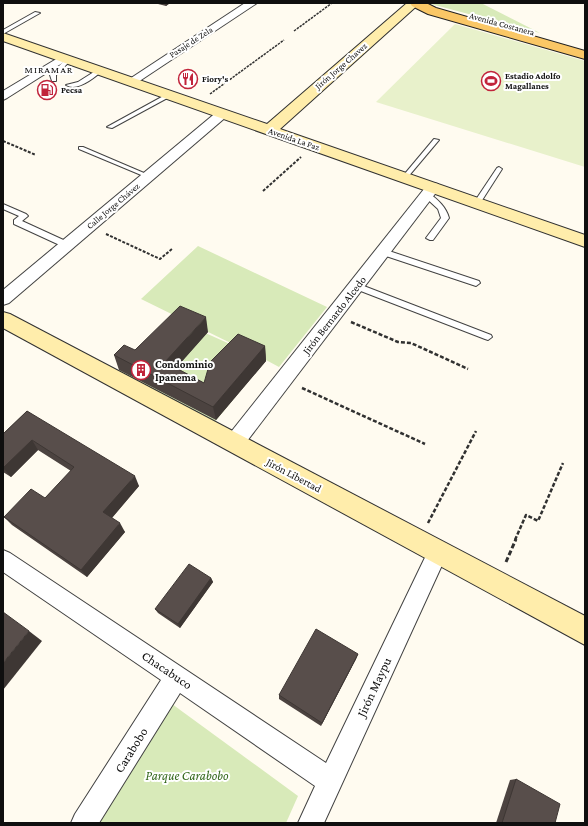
<svg xmlns="http://www.w3.org/2000/svg" width="588" height="826" font-family="'Crimson Pro',serif">
	<style>
		.green { fill: #d8eab9 }
		.pitch { fill: #e8f1cb }
		.lines { fill: none; stroke-linecap: round; stroke-linejoin: round }
		.lane-casing { stroke: #424242; stroke-width: 2 }
		.street-casing { stroke: #424242; stroke-width: 2 }
		.secondary-casing { stroke: #313131; stroke-width: 2 }
		.primary-casing { stroke: #202020; stroke-width: 2 }
		.path-far3 { stroke: #313131; stroke-width: 1.5; stroke-dasharray: 2.5 1; stroke-linecap: butt }
		.path-far2 { stroke: #313131; stroke-width: 2; stroke-dasharray: 3 1.5; stroke-linecap: butt }
		.path-far1 { stroke: #313131; stroke-width: 2.5; stroke-dasharray: 4 2; stroke-linecap: butt }
		.path { stroke: #313131; stroke-width: 3; stroke-dasharray: 5 2.5; stroke-linecap: butt }
		.lane { fill: #fff; fill-rule: evenodd }
		.street { fill: #fff; fill-rule: evenodd }
		.secondary { fill: #ffedab; fill-rule: evenodd }
		.primary { fill: #fac766; fill-rule: evenodd }
		.wall { fill: #4c4340 }
		.shaded-wall { fill: #3e3734 }
		.building { fill: #584e4b; stroke: #3e3734 }
		.labels { text-anchor: middle; dominant-baseline: central; stroke-width: 4; stroke-linejoin: round; paint-order: stroke }
		.far-street-label { font-size: 9px; fill: #0f0f0f; stroke: #fff }
		.far-poi-label { font-size: 9px; font-weight: bold; fill: #0f0f0f; stroke: #fff; text-anchor: start }
		.far-neighbourhood-label { font-size: 10px; letter-spacing: 1px; fill: #0f0f0f; stroke: #fff }
		.street-label { font-size: 11px; fill: #0f0f0f; stroke: #fff }
		.poi-label { font-size: 11px; font-weight: bold; fill: #0f0f0f; stroke: #fff; text-anchor: start }
		.near-street-label { font-size: 13px; fill: #0f0f0f; stroke: #fff }
		.near-park-label { font-size: 13px; font-style: italic; fill: #34681d; stroke: #fff }
	</style>
	<rect width="100%" height="100%" fill="#fffbf0"/>
	<!-- green -->
	<g class="green">
		<polygon points="427,3 481,3 540,33"/>
		<polygon points="198,246 327,307 279,367 266,360 209,429 112,377 172,318 259,357 141,299"/>
		<polygon points="172,704 298,796 286,823 98,823"/>
	</g>
	<!-- pitch -->
	<polygon class="pitch" points="455,24 585,61 585,167 376,102"/>
	<g class="lines">
		<defs>
			<g id="lane">
				<polygon points="35,12 40,13 3,34 3,30"/>
				<polygon points="66,59 71,60 56,75 56,81 52,81 50,75"/>
				<path d="M97,70L102,71C94,78 77,92 66,85L78,82Z"/>
				<polygon points="169,93 172,95 171,96 112,128 107,127"/>
				<polygon points="434,139 439,140 407,178 403,178 403,176"/>
				<polygon points="79,147 83,147 151,176 150,177 146,177 79,149"/>
				<polygon points="499,167 502,169 479,205 475,205 475,201 497,168"/>
				<path d="M425,193H429C438,200 446,207 449,218L433,240H430L426,238L441,218L438,209L425,197Z"/>
				<polygon points="3,204 26,214 28,216 22,221 70,243 70,247 64,247 14,224 14,220 19,216 3,209"/>
				<polygon points="383,249 479,281 480,283 476,286 380,254 379,252"/>
				<polygon points="356,283 491,335 492,337 488,340 485,339 353,288 352,286 353,284"/>
			</g>
			<g id="street">
				<polygon points="245,3 257,3 135,84 127,84 125,82"/>
				<polygon points="63,55 69,58 67,60 7,98 3,100 3,91"/>
				<polygon points="222,110 226,111 228,114 226,117 9,303 3,305 3,290 218,111"/>
				<polygon points="433,183 438,184 440,187 438,190 241,449 234,451 227,449 225,443 227,437 428,184"/>
				<polygon points="438,542 445,545 448,552 324,823 298,823 315,786 180,693 99,823 71,823 75,814 161,680 3,572 3,550 10,553 326,763 431,545"/>
			</g>
			<g id="secondary">
				<polygon points="407,3 420,3 280,129 585,235 585,247 3,41 3,33 267,124"/>
				<polygon points="3,312 10,314 585,616 585,645 3,328"/>
			</g>
			<polygon id="primary" points="410,3 426,3 436,8 585,51 585,59 428,14 412,6"/>
		</defs>
		<!-- lane casing -->
		<use href="#lane" class="lane-casing"/>
		<!-- street casing -->
		<use href="#street" class="street-casing"/>
		<!-- secondary casing -->
		<use href="#secondary" class="secondary-casing"/>
		<!-- primary casing -->
		<use href="#primary" class="primary-casing"/>
		<!-- path-far3 -->
		<g class="path-far3">
			<polyline points="294,31 332,3"/>
			<polyline points="210,94 284,40"/>
		</g>
		<!-- path-far2 -->
		<g class="path-far2">
			<polyline points="3,141 36,155"/>
			<polyline points="263,191 301,157"/>
			<polyline points="106,234 160,259 172,249"/>
		</g>
		<!-- path-far1 -->
		<g class="path-far1">
			<polyline points="351,322 398,342 411,343 468,369"/>
			<polyline points="302,388 425,444"/>
			<polyline points="428,523 476,431"/>
			<polyline points="515,540 526,515 538,521 563,463"/>
		</g>
		<!-- path -->
		<polyline class="path" points="506,562 516,539"/>
		<!-- lane -->
		<use href="#lane" class="lane"/>
		<!-- street -->
		<use href="#street" class="street"/>
		<!-- secondary -->
		<use href="#secondary" class="secondary"/>
		<!-- primary -->
		<use href="#primary" class="primary"/>
	</g>
	<!-- wall -->
	<g class="wall">
		<polygon points="154,3 170,3 166,6"/>
		<polygon points="208,332 176,368 204,383 265,346 266,361 216,420 119,370 114,355"/>
		<polygon points="27,411 139,486 112,518 125,532 87,577 12,525 4,517 45,498 71,471 38,450 11,477 3,472 3,434"/>
		<polygon points="211,578 213,582 180,628 158,613 155,609"/>
		<polygon points="358,654 356,659 321,726 279,699 279,695"/>
		<polygon points="516,779 555,823 496,823 510,780"/>
	</g>
	<!-- shaded-wall -->
	<g class="shaded-wall">
		<polygon points="165,3 170,3 166,6"/>
		<polygon points="206,317 208,332 169,376 165,362"/>
		<polygon points="265,346 266,361 216,420 213,407"/>
		<polygon points="32,440 38,450 11,477 3,468"/>
		<polygon points="135,476 139,486 109,521 103,512"/>
		<polygon points="120,523 125,532 87,577 81,570"/>
		<polygon points="211,578 213,582 180,628 178,624"/>
		<polygon points="29,631 42,641 3,690 3,663"/>
		<polygon points="358,654 356,659 321,726 322,723"/>
	</g>
	<!-- building -->
	<g class="building">
		<polygon points="180,306 206,317 165,362 204,383 210,362 238,334 265,346 213,407 114,355 124,345 135,350"/>
		<polygon points="27,411 135,476 103,512 120,523 81,570 4,517 31,489 45,498 74,467 32,440 3,468 3,434"/>
		<polygon points="189,564 211,578 178,624 155,609"/>
		<polygon points="3,612 29,631 3,663"/>
		<polygon points="316,629 358,654 322,723 279,695"/>
		<polygon points="516,779 560,804 555,823 502,823"/>
	</g>
	<!-- icons -->
	<defs>
		<symbol id="restaurant-ring" viewBox="-11 -11 22 22"><circle r="9.5" fill="#fff" stroke="#c1243b" stroke-width="1.5"/><path d="M-5-6h1v4h1v-4h1v4h1v-4h1v5L-1.5 .5V6h-2V.5L-5-1ZM5-6V6H3V1.5H1.5Q1.5-4 5-6Z" fill="#c1243b"/></symbol>
		<symbol id="stadium-ring" viewBox="-11 -11 22 22"><circle r="9.5" fill="#fff" stroke="#c1243b" stroke-width="1.5"/><path d="M0-5a6.5 5 0 1 0 0 10a6.5 5 0 1 0 0-10ZM-3.5-1.8h7v3.6h-7Z" fill="#c1243b"/></symbol>
		<symbol id="fuel-ring" viewBox="-11 -11 22 22"><circle r="9.5" fill="#fff" stroke="#c1243b" stroke-width="1.5"/><path d="M-5.5-6h7V0h2V4h1.3V-2.5L3-4.5l.8-.8L6-3V5H2.5V1h-1V6h-7ZM-4.2-4.7v3.2H.2V-4.7Z" fill="#c1243b"/></symbol>
		<symbol id="building-ring" viewBox="-11 -11 22 22"><circle r="9.5" fill="#fff" stroke="#c1243b" stroke-width="1.5"/><path d="M-4-6H4V6H1V3H-1V6H-4ZM-2.5-4.3h1.7v1.8h-1.7ZM.8-4.3h1.7v1.8H.8ZM-2.5-1h1.7V.8h-1.7ZM.8-1h1.7V.8H.8Z" fill="#c1243b"/></symbol>
	</defs>
	<g fill-rule="evenodd">
		<use href="#restaurant-ring" x="177" y="68" width="22" height="22"/>
		<use href="#stadium-ring" x="480" y="70" width="22" height="22"/>
		<use href="#fuel-ring" x="36" y="79" width="22" height="22"/>
		<use href="#building-ring" x="130" y="359" width="22" height="22"/>
	</g>
	<g class="labels">
		<!-- far-street labels -->
		<g class="far-street-label">
			<text transform="translate(502 24) rotate(15)">Avenida Costanera</text>
			<text transform="translate(191 42) rotate(-33)">Pasaje de Zela</text>
			<text transform="translate(341 66) rotate(-41)">Jirón Jorge Chavez</text>
			<text transform="translate(294 139) rotate(19)">Avenida La Paz</text>
			<text transform="translate(113 206) rotate(-40)">Calle Jorge Chávez</text>
		</g>
		<!-- far-poi labels -->
		<g class="far-poi-label">
			<text x="505" y="76">Estadio Adolfo<tspan x="505" dy="10">Magallanes</tspan></text>
			<text x="202" y="79">Fiory's</text>
			<text x="61" y="90">Pecsa</text>
		</g>
		<!-- far-neighbourhood labels -->
		<g class="far-neighbourhood-label">
			<text x="49" y="69">MIRAMAR</text>
		</g>
		<!-- street labels -->
		<g class="street-label">
			<text transform="translate(334 315) rotate(-52)">Jirón Bernardo Alcedo</text>
			<text transform="translate(294 475) rotate(28)">Jirón Libertad</text>
		</g>
		<!-- poi labels -->
		<g class="poi-label">
			<text x="155" y="364">Condominio<tspan x="155" dy="13">Ipanema</tspan></text>
		</g>
		<!-- near-street labels -->
		<g class="near-street-label">
			<text transform="translate(167 670) rotate(34)">Chacabuco</text>
			<text transform="translate(374 687) rotate(-65)">Jirón Maypu</text>
			<text transform="translate(131 750) rotate(-58)">Carabobo</text>
		</g>
		<!-- near-park labels -->
		<g class="near-park-label">
			<text x="187" y="775">Parque Carabobo</text>
		</g>
	</g>
	<!-- border -->
	<rect width="588" height="826" fill="none" stroke="#0f0f0f" stroke-width="8"/>
</svg>
